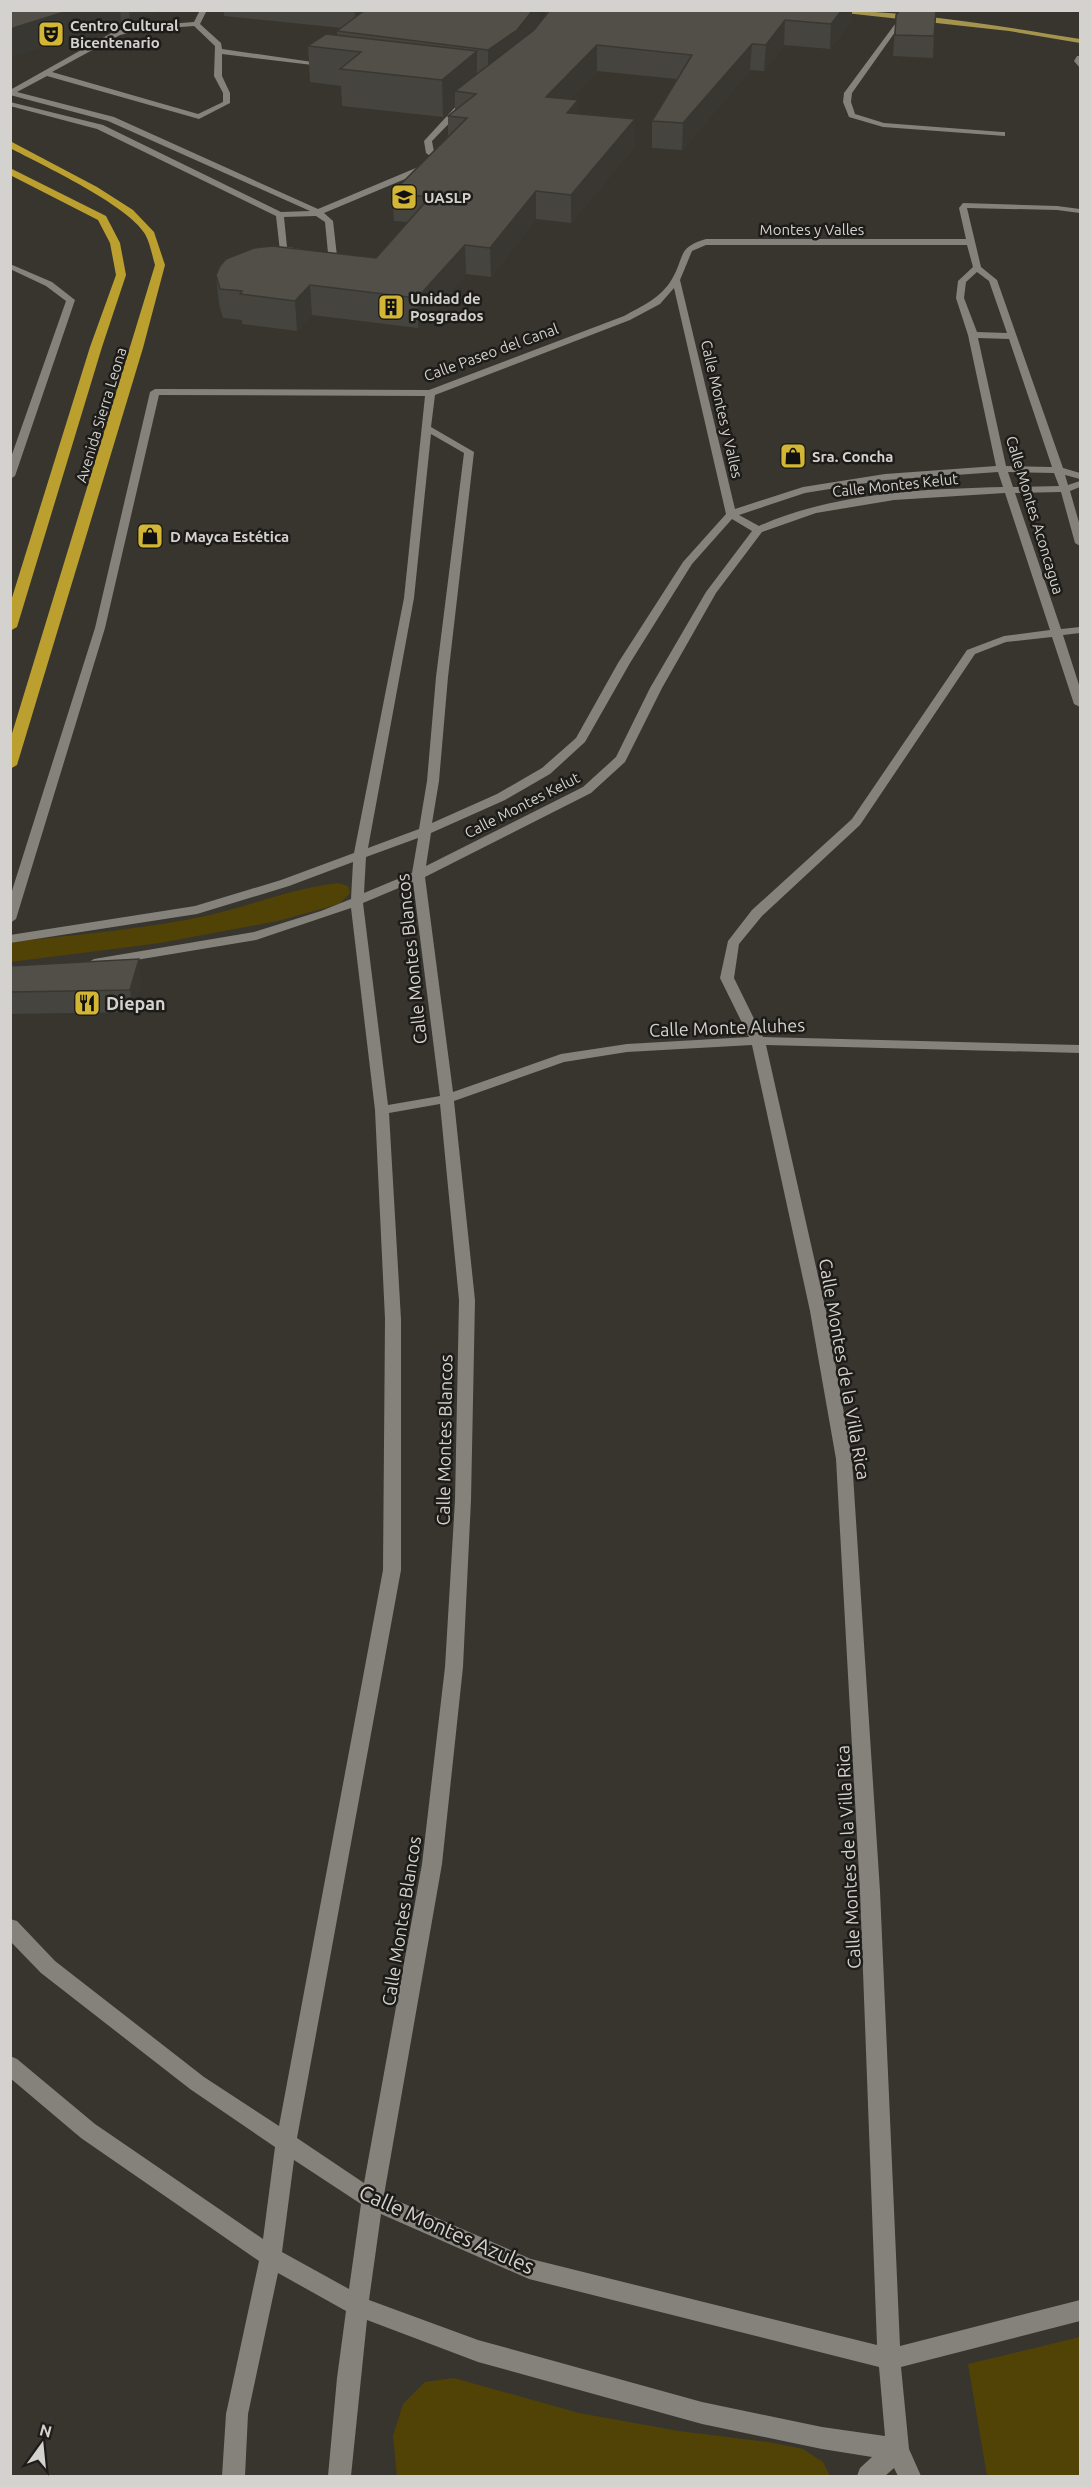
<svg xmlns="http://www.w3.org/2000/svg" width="1091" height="2487" font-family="Ubuntu,sans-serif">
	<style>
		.green { fill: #514305 }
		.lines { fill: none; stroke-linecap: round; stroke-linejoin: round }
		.minor { fill: #84827a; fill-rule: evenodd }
		.major { fill: #a5944d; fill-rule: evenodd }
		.highway { fill: #bba02f; fill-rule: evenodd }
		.wall { fill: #46443e }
		.shaded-wall { fill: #393732 }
		.building { fill: #514f48; stroke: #393732; stroke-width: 1.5 }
		.labels { text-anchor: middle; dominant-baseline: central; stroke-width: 5; stroke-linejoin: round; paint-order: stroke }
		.far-poi-label { font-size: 15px; font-weight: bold; fill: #d3d2ce; stroke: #1d1c19; text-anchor: start }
		.far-street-label { font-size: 15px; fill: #d3d2ce; stroke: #1d1c19 }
		.street-label { font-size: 18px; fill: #d3d2ce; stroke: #1d1c19 }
		.poi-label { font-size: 18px; font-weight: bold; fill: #d3d2ce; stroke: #1d1c19; text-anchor: start }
		.near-street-label { font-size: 21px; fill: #d3d2ce; stroke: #1d1c19 }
	</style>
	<rect width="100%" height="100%" fill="#37352e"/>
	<!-- green -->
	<g class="green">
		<path d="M338,883L348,886L350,893L339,904L278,921L160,943L11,962L10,942C77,935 145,929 210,915C253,905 294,888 338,883Z"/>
		<polygon points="1080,2337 1080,2476 987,2476 968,2364"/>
		<polygon points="454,2378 579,2413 679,2431 768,2442 803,2449 823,2462 830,2476 397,2476 393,2436 403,2404 425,2382"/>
	</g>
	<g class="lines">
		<!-- minor -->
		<g class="minor">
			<path d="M200,10H207L200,24L221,43L222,49L333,65L329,67L222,54V76L230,93V103L199,119L47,76L17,92L114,117L318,209L423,165L433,158L426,153L424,141L458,104H464V108L432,141L434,152L442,158L429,169L324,213L333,221L337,256L333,259L280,251L276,216L97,129L10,106V102L103,125L281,212L310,211L108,121L10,95V90L115,31L142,26L194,22ZM194,26L215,46L214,76L223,93V102L198,114L52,72L120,35L142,30ZM316,216L325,222L328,253L287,247L284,217Z"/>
			<polygon points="901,16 905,18 852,93 851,102 855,114 884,123 1002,132 1005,132 1005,136 883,127 849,117 843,102 844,93"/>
			<polygon points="1077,56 1080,56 1080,68 1074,61"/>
			<path d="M963,203L1057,206L1080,209V213L1057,210L967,208L981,267L997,280L1063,468L1080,473V479L1065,475L1068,485L1080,481V487L1070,491L1080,526V546L1075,543L1061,492L1015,493L1061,629L1080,627V633L1063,635L1080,688V707L1074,704L1052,637L1006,642L975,654L860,825L762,916L739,944L734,978L763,1037L1080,1045V1053L766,1045L826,1311L852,1459L880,1891L900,2346L1080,2300V2321L901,2367L909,2449L921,2476H898L894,2468L885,2476H857L860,2468L872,2457L822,2449L702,2424L478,2362L367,2320L351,2476H328L337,2378L346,2311L278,2273L248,2414L245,2476H222L226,2414L259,2261L81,2138L10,2078V2056L17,2059L95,2124L263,2239L275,2147L190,2089L41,1973L10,1941V1919L17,1921L55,1961L204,2077L279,2126L383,1570L385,1319L375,1110L351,908L256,940L94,967L87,963L94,959L254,932L321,911L351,899L353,862L289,886L197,914L10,943V935L195,906L281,880L354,853L404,598L425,396L159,395L105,628L16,919L10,923V897L95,628L150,392L155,389L429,390L624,316C642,306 661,298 672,279C685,257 677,247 706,239H966L959,208ZM706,245H967L973,267L958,281L956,298L968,335L996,466L885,474L803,487L735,509L680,280L692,251ZM977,272L989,281L1007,333L977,332L964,298L966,282ZM674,288L726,514L683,562L618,663L576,738L542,768L497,794L432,823L439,781L448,677L474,452L431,427L435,395L630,320L660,304ZM978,338L1009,339L1052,467L1006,466ZM431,434L464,453L436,677L427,781L419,829L368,848L414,598ZM998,472L1003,487C922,489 833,493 759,526L739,515L805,493L885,480ZM1008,472L1054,473L1059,486L1013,487ZM1005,493L1050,630L1004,636L967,650L852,819L752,910L728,941L720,978L749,1037L627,1044L561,1054L453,1092L425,877L591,793L625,762L662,688L716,593L762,532L816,513L894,500ZM732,519L752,531L706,592L650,688L616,757L583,787L426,866L431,833L505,800L550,774L585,742L630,663L692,564ZM418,838L412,873L364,893L366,857ZM413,882L440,1096L388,1105L363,903ZM752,1045L810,1311L836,1459L860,1891L877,2345L531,2259L384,2195L442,1864L463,1667L471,1500L475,1300L454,1101L564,1062L627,1052ZM440,1104L459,1300L455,1500L445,1667L422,1864L364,2183L297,2138L401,1570V1319L389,1113ZM294,2160L361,2204L349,2289L282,2252ZM381,2214L529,2279L879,2367L885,2436L822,2427L702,2402L478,2340L369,2300Z"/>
			<polygon points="10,264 52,282 75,300 15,476 10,479 10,460 66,301 46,286 10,269"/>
		</g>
		<!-- major -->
		<path class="major" d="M818,10C903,10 996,25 1080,39V43L1009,31Z"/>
		<!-- highway -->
		<g class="highway">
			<path d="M10,141L97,187L133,210L154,232L165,265L143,348L17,765L10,769V740L155,265C152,255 150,243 145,234C128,205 42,165 10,148Z"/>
			<polygon points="10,168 106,216 120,243 126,275 102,347 17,627 10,631 10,604 90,347 116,275 110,243 98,220 10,175"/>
		</g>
	</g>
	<!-- wall -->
	<g class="wall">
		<polygon points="10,10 163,10 130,22 121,22 85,36 64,40 10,57"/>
		<polygon points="224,10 539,10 539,24 546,15 546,10 852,10 851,22 830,49 784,45 764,71 750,70 682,150 652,148 652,121 677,79 597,71 569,100 578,114 635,146 571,223 536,219 491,277 466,274 418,328 312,315 297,331 242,324 242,320 223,318 219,304 216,275 376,258 408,222 394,221 392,193 448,137 448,116 455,110 455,106 443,117 342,106 341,86 310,82 308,46 337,35 337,31 342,28 224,16"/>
		<polygon points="896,15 934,36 933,58 893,56"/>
		<polygon points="10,966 141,980 133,1012 10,1014"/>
	</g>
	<!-- shaded-wall -->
	<g class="shaded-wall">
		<polygon points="77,10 120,10 121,22 85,36 64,40 10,57 10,29 61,13"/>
		<polygon points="129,10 163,10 130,22"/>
		<polygon points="355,10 376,10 356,29"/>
		<polygon points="533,10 539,10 539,32 488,80 488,50"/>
		<polygon points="842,10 852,10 851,22 830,49 831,24"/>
		<polygon points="785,20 784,45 764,71 766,45"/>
		<polygon points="752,44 750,70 682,150 683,123"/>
		<polygon points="597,45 597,71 546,124 546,97"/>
		<polygon points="477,51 477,88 455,91 455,106 443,117 442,80"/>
		<polygon points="578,100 578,127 567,113"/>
		<polygon points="635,119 635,146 571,223 571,195"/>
		<polygon points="536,191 536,219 491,277 490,248"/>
		<polygon points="465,245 466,274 418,328 417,298"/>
		<polygon points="310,285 312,315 297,331 295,301"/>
		<polygon points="139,959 141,980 133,1012 130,990"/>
	</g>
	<!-- building -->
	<g class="building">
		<polygon points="10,10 77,10 61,13 10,29"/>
		<polygon points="365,10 533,10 517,30 488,50 337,31"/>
		<polygon points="550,10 842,10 831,24 785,20 766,45 752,44 683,123 652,121 692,55 597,45 546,97 578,100 567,113 635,119 571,195 536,191 490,248 465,245 417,298 310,285 295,301 240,294 242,291 220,289 216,275 220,266 226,259 254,248 272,246 376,258 430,197 392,193 467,118 448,116 476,94 455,91 534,30"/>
		<polygon points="900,10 936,10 934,36 895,35 896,15"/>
		<polygon points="326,34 477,51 442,80 340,69 361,52 308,46"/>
		<polygon points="139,959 130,990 10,992 10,966"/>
	</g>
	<!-- icons -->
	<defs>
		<symbol id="theatre-square" viewBox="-11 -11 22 22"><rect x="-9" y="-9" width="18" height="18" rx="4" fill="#d4b635" stroke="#1d1c19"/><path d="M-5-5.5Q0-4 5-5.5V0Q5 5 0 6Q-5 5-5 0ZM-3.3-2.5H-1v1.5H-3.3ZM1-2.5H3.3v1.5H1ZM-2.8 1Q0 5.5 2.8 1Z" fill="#111"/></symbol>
		<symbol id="university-square" viewBox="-11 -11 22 22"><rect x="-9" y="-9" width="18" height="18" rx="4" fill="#d4b635" stroke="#1d1c19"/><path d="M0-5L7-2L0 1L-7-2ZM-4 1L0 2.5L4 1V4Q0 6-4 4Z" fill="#111"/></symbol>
		<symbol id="building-square" viewBox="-11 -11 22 22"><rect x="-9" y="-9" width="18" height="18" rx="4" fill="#d4b635" stroke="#1d1c19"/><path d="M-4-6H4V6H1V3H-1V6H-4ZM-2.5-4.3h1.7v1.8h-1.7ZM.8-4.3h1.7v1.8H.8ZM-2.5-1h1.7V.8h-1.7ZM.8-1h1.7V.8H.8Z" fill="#111"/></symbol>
		<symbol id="shop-square" viewBox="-11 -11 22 22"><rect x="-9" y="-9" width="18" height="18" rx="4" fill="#d4b635" stroke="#1d1c19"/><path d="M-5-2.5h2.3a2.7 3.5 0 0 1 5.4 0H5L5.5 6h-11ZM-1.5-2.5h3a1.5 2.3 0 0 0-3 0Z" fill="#111"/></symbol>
		<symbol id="restaurant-square" viewBox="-11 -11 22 22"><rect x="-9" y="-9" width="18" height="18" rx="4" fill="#d4b635" stroke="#1d1c19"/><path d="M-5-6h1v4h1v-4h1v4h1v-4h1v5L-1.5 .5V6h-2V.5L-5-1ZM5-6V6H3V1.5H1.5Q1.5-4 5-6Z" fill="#111"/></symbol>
	</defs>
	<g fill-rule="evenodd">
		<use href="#theatre-square" x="36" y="19" width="30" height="30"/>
		<use href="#university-square" x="389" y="182" width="30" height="30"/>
		<use href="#building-square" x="376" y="292" width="30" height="30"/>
		<use href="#shop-square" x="778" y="441" width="30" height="30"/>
		<use href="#shop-square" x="135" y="521" width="30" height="30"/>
		<use href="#restaurant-square" x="72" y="988" width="30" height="30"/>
	</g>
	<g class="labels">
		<!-- far-poi labels -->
		<g class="far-poi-label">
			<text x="70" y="25">Centro Cultural<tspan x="70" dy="17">Bicentenario</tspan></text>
			<text x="424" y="197">UASLP</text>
			<text x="410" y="298">Unidad de<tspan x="410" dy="17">Posgrados</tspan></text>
			<text x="812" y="456">Sra. Concha</text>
			<text x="170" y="536">D Mayca Estética</text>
		</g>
		<!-- far-street labels -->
		<g class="far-street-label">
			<text x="812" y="229">Montes y Valles</text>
			<text transform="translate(491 352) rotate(-20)">Calle Paseo del Canal</text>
			<text transform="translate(722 409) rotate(77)">Calle Montes y Valles</text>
			<text transform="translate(101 415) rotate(-73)">Avenida Sierra Leona</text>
			<text transform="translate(895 485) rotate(-6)">Calle Montes Kelut</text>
			<text transform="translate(1035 515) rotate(73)">Calle Montes Aconcagua</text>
			<text transform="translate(522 805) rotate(-27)">Calle Montes Kelut</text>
		</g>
		<!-- street labels -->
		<g class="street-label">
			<text transform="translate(411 959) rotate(-96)">Calle Montes Blancos</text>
			<text transform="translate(727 1027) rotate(-2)">Calle Monte Aluhes</text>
			<text transform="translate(845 1369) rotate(80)">Calle Montes de la Villa Rica</text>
			<text transform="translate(444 1440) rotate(-89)">Calle Montes Blancos</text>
			<text transform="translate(848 1857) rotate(-93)">Calle Montes de la Villa Rica</text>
			<text transform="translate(401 1921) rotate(-81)">Calle Montes Blancos</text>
		</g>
		<!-- poi labels -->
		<g class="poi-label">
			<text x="106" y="1003">Diepan</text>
		</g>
		<!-- near-street labels -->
		<g class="near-street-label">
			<text transform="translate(447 2229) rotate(24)">Calle Montes Azules</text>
		</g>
	</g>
	<!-- border -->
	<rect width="1091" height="2487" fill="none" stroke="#d3d2ce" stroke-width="24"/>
	<!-- north arrow -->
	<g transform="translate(42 2445) rotate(15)" stroke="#1d1c19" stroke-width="4.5" paint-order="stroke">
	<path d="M0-4.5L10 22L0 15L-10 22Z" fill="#d3d2ce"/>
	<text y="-9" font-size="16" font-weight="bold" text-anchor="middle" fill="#d3d2ce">N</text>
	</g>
</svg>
